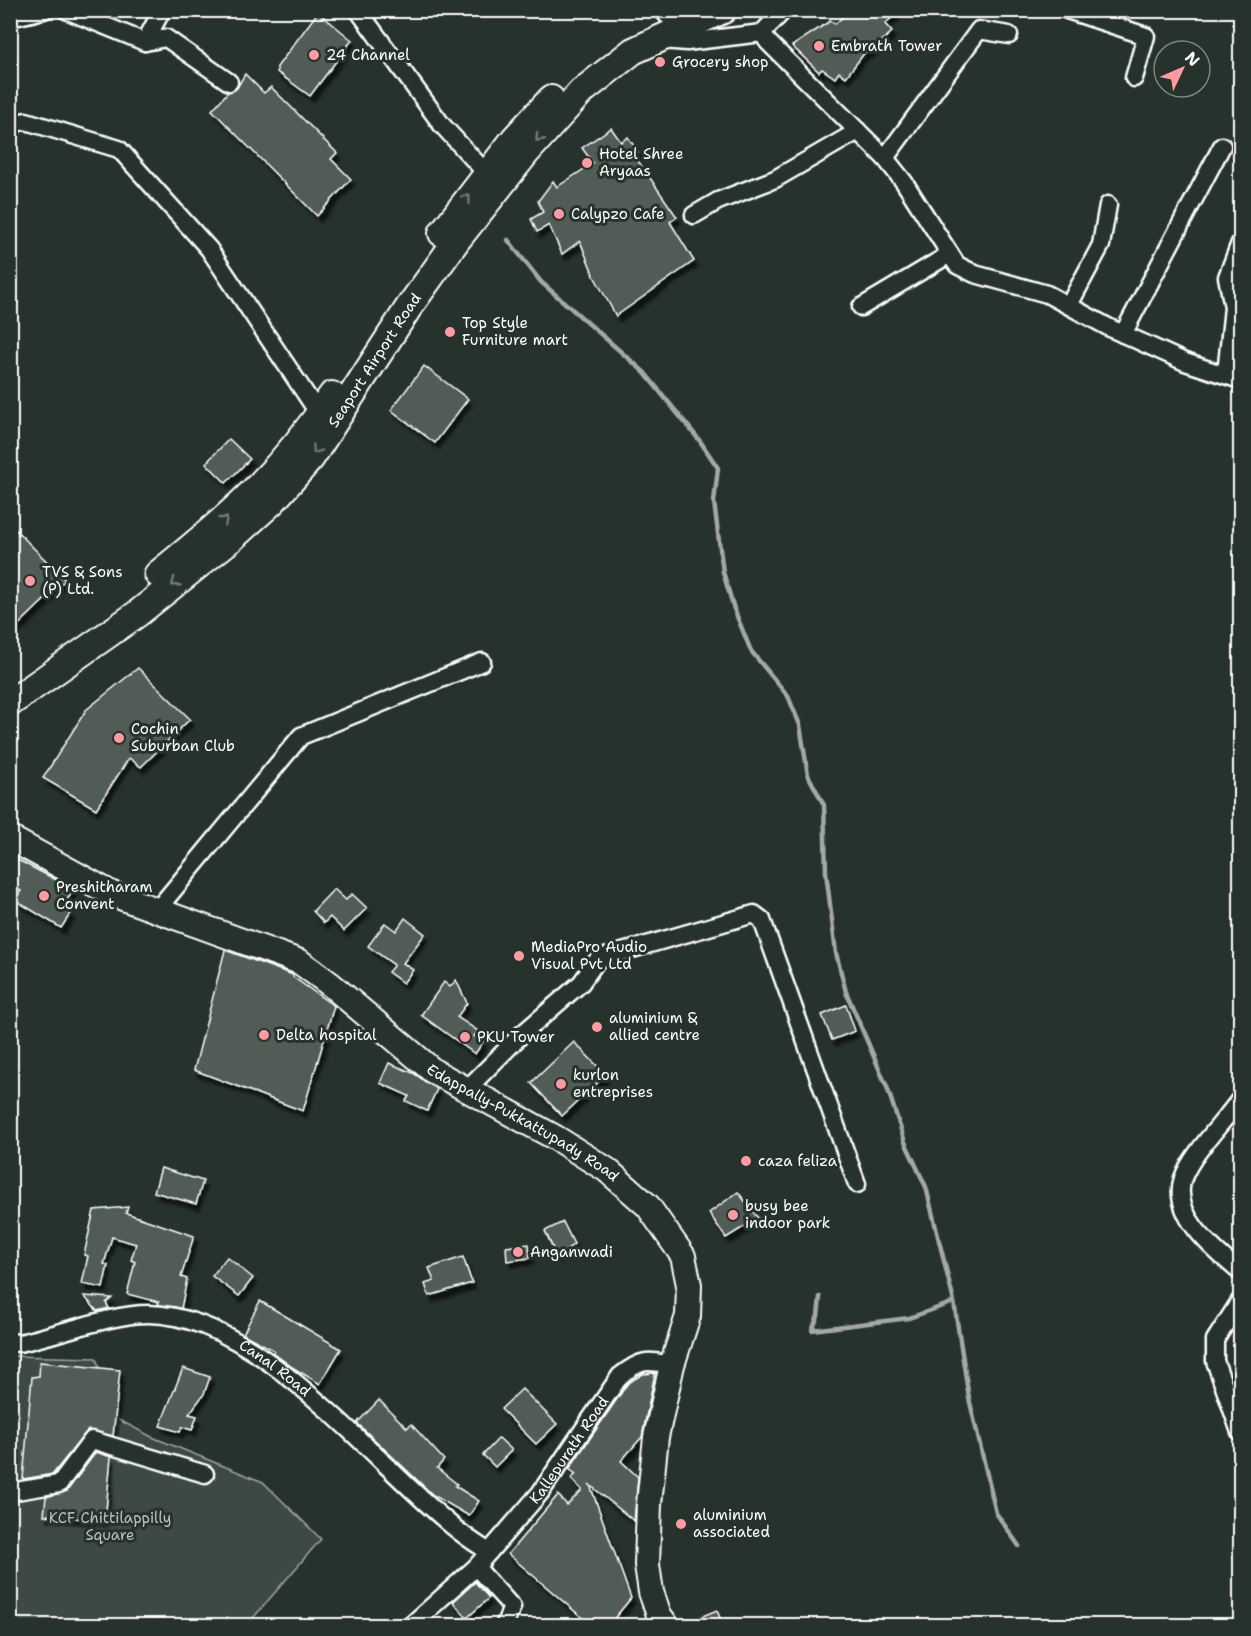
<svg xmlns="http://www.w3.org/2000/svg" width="1251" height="1636" font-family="'Shantell Sans',sans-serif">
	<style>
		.green { fill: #3e4944; stroke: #9ea4a2; stroke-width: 1.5 }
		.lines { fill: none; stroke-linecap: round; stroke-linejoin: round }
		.stream { stroke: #a4a9a7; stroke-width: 4.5 }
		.building { fill: #515c57; stroke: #fff; stroke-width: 1.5; filter: url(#shadow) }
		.street-casing { stroke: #fff; stroke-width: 21 }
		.secondary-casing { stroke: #fff; stroke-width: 28 }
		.primary-casing { stroke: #fff; stroke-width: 30 }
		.street { stroke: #26332d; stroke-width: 16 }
		.secondary { stroke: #26332d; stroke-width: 24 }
		.primary { stroke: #26332d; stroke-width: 26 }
		.oneway { stroke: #727a76 }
		.poi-dot { fill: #ff9aa2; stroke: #26332d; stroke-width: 2 }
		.labels { text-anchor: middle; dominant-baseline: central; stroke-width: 6; stroke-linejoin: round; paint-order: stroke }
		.poi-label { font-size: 15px; fill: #fff; stroke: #26332d; text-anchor: start }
		.street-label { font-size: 15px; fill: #fff; stroke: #26332d }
		.park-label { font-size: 15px; fill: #bbbfbe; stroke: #26332d }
	</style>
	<defs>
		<filter id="shadow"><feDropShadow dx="3.5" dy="6" stdDeviation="1.5" flood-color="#0009"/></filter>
	</defs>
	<rect width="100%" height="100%" fill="#26332d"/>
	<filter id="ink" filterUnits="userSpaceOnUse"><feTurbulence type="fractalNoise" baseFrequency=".0167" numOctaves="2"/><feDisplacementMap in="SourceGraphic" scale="12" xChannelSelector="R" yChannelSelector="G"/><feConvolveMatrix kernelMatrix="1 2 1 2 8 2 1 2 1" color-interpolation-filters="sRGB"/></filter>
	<g filter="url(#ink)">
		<!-- green -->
		<polygon class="green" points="11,1356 96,1358 117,1419 152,1437 263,1482 321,1539 247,1625 11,1626"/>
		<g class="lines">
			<!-- stream -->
			<g class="stream">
				<polyline points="508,240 541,282 644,372 700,441 718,468 714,502 723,572 734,609 751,651 788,696 800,725 808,775 824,805 826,872 836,953 846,992 887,1087 905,1142 926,1187 954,1302 909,1318 812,1330 818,1316 820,1297"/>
				<polyline points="954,1302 969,1398 996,1513 1019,1546"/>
			</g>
		</g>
		<!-- building -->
		<g class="building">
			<polygon points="850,10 900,10 885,24 892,32 868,53 866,51 846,77 839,72 835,78 822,69 819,72 792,46 830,21 835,24"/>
			<polygon points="318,12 352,40 310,96 277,72 277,67"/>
			<polygon points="245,74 264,93 271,87 337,153 331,159 351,179 317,216 212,110 228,92 237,88"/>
			<polygon points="611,128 621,142 628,137 638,152 634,155 677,217 670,222 694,261 616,316 594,276 580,241 562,254 549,225 537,232 531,219 543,212 538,201 553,181 557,187 593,163 582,148"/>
			<polygon points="424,366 468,399 435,443 391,410"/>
			<polygon points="229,439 250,459 226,483 206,463"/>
			<polygon points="10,524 65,580 10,633"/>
			<polygon points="138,668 190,719 141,767 129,758 96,809 43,778 86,710"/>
			<polygon points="10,856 74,889 62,908 71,913 61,928 15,900 21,891 10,885"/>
			<polygon points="334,889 346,900 352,894 367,908 344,931 330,917 324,923 313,911"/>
			<polygon points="405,918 425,934 403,963 413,970 403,983 388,972 394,965 368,946 385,923 396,931"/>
			<polygon points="225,950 293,975 293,977 334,1006 303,1111 194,1070"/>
			<polygon points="456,980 467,1003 457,1017 478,1031 474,1036 483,1042 475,1054 421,1015 444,982 450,987"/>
			<polygon points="846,1005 855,1031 832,1040 822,1015"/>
			<polygon points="574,1042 606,1075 562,1116 531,1083"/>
			<polygon points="389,1063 413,1073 437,1089 427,1111 406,1101 409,1096 380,1083"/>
			<polygon points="161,1168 203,1181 196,1204 154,1192"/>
			<polygon points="738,1192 758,1218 726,1238 709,1213"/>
			<polygon points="128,1207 126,1213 194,1236 181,1277 187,1279 181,1309 158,1305 159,1302 127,1294 135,1262 131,1260 136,1244 112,1237 104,1264 108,1265 103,1288 82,1284 88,1256 84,1255 94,1210"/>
			<polygon points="563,1222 574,1244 557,1257 545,1231"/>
			<polygon points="529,1244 530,1258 507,1261 506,1247"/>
			<polygon points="227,1257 253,1278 239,1296 212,1276"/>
			<polygon points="463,1257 472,1283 429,1296 425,1284 434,1281 429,1268"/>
			<polygon points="84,1296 112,1298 106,1303 109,1308 97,1311"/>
			<polygon points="260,1301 341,1349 320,1384 292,1367 273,1353 274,1350 243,1334"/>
			<polygon points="40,1362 120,1370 113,1436 88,1430 53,1474 23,1479 32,1377 39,1376"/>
			<polygon points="183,1368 210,1377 204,1394 189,1414 197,1416 192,1430 182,1427 180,1432 160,1426"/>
			<polygon points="655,1373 642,1437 621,1461 638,1477 634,1521 590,1485 631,1598 608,1626 592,1626 508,1554 558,1495 567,1505 582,1490 571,1479 576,1474 569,1469 628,1383 643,1374"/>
			<polygon points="522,1389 557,1424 536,1444 501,1409"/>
			<polygon points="379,1400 407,1428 411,1424 444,1460 437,1468 457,1484 455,1486 479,1501 469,1516 433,1495 357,1423"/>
			<polygon points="499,1438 512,1450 495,1467 483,1455"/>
			<polygon points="96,1452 111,1457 105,1521 44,1515 46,1497 67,1491"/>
			<polygon points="475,1582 489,1598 467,1618 453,1602"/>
			<polygon points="717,1610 723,1626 681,1626 681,1625"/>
		</g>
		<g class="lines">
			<defs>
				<g id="street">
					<polyline points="66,10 145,42 166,38 229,82"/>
					<polyline points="358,10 442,125 486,173"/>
					<polyline points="663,10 668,16"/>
					<polyline points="784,10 762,33 768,42 885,158 904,182 957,265 975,274 1047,294 1110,328 1185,362 1240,380"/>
					<polyline points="1067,10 1146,36 1134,78"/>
					<polyline points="10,18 44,10"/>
					<polyline points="662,40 687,42 762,33"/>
					<polyline points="145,42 162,10"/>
					<polyline points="10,124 26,121 119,149 209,249 319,414"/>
					<polyline points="885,158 979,30 1009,35"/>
					<polyline points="694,215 718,201 775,179 858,131"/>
					<polyline points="1069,305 1101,245 1108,205"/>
					<polyline points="861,307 950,254"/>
					<polyline points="1123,334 1222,146"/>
					<polyline points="1226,374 1233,307 1227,277 1240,243"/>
					<polyline points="156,911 301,736 482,662"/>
					<polyline points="467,1089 521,1035 581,983 598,959 754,914 762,920 857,1184"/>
					<path d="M1240,1099C1224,1122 1193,1152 1183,1178C1170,1216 1216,1251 1240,1272"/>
					<polyline points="1240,1301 1215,1340 1215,1361 1240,1432"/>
					<path id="s1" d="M10,1342L19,1343C58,1335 110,1314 148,1314C259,1314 374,1464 456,1529C466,1537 478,1545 489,1552"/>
					<polyline points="10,1492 59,1484 92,1440 205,1474"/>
					<polyline points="410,1626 476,1567"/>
					<path id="s2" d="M504,1626L512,1607L476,1567L540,1493L620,1376C641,1359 646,1360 672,1365"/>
				</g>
				<g id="secondary">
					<path id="s3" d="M10,838L112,894L300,962L330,984L433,1071L556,1138L607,1170L648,1206L683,1256L689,1285L688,1316L672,1365L656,1437L649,1504L647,1565L651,1592L659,1615L667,1626"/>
				</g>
				<g id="primary">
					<polyline points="442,233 515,138 551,99"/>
					<path d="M158,574C229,517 281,472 332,395"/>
					<path id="s4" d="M10,703L137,614L232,538L273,501L311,458L409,307L457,240L527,152L581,92L633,51L723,10"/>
				</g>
			</defs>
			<!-- street casing -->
			<use href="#street" class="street-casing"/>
			<!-- secondary casing -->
			<use href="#secondary" class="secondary-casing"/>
			<!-- primary casing -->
			<use href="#primary" class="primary-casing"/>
			<!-- street -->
			<use href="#street" class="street"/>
			<!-- secondary -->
			<use href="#secondary" class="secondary"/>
			<!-- primary -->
			<use href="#primary" class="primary"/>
		</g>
		<!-- one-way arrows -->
		<defs><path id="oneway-chevron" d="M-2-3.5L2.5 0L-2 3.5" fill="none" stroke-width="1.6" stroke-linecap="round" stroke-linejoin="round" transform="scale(1.5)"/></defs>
		<g class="oneway">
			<use href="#oneway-chevron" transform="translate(539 138) rotate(132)"/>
			<use href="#oneway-chevron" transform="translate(467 198) rotate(-53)"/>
			<use href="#oneway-chevron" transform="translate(316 450) rotate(124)"/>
			<use href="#oneway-chevron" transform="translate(224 520) rotate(-42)"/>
			<use href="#oneway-chevron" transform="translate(175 583) rotate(142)"/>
		</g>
	</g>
	<!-- markers -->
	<g class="poi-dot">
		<circle cx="819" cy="46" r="6"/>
		<circle cx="314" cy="55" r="6"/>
		<circle cx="660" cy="62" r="6"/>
		<circle cx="587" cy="163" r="6"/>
		<circle cx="559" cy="214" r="6"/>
		<circle cx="450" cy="332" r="6"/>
		<circle cx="30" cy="581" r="6"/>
		<circle cx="119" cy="738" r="6"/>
		<circle cx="44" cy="896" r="6"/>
		<circle cx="519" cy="956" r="6"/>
		<circle cx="597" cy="1027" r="6"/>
		<circle cx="264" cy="1035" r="6"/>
		<circle cx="465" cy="1037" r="6"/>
		<circle cx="561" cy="1084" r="6"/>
		<circle cx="746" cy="1161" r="6"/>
		<circle cx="733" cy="1215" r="6"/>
		<circle cx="518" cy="1252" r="6"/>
		<circle cx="681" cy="1524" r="6"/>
	</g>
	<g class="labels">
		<!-- poi labels -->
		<g class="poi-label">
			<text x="831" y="46">Embrath Tower</text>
			<text x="326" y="55">24 Channel</text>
			<text x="672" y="62">Grocery shop</text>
			<text x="599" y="154">Hotel Shree<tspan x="599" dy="17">Aryaas</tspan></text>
			<text x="571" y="214">Calypzo Cafe</text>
			<text x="462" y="323">Top Style<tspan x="462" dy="17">Furniture mart</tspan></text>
			<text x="42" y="572">TVS &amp; Sons<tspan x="42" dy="17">(P) Ltd.</tspan></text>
			<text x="131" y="729">Cochin<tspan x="131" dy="17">Suburban Club</tspan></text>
			<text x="56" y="887">Preshitharam<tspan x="56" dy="17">Convent</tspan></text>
			<text x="531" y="947">MediaPro Audio<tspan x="531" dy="17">Visual Pvt Ltd</tspan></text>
			<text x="609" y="1018">aluminium &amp;<tspan x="609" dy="17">allied centre</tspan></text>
			<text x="276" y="1035">Delta hospital</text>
			<text x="477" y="1037">PKU Tower</text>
			<text x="573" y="1075">kurlon<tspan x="573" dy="17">entreprises</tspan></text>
			<text x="758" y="1161">caza feliza</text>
			<text x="745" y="1206">busy bee<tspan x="745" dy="17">indoor park</tspan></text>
			<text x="530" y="1252">Anganwadi</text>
			<text x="693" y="1515">aluminium<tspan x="693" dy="17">associated</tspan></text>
		</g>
		<!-- street labels -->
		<g class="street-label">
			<text stroke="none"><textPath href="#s4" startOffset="506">Seaport Airport Road</textPath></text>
			<text stroke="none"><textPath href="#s3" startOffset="592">Edappally-Pukkattupady Road</textPath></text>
			<text stroke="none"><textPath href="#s1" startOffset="282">Canal Road</textPath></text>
			<text stroke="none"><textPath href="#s2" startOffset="224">Kallepurath Road</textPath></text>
		</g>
		<!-- park labels -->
		<g class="park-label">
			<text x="110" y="1518">KCF Chittilappilly<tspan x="110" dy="17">Square</tspan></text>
		</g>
	</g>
	<!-- margin -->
	<rect width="1251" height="1636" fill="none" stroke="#26332d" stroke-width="36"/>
	<rect x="18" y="18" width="1215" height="1600" fill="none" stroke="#fff" stroke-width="2" filter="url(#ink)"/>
	<!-- north arrow -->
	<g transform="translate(1182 69) rotate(46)"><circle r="28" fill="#26332d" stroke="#7d8581" stroke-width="1.5"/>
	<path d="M0-4.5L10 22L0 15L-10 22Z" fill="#ff9aa2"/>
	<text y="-9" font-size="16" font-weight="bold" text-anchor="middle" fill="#ffffff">N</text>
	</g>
</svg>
